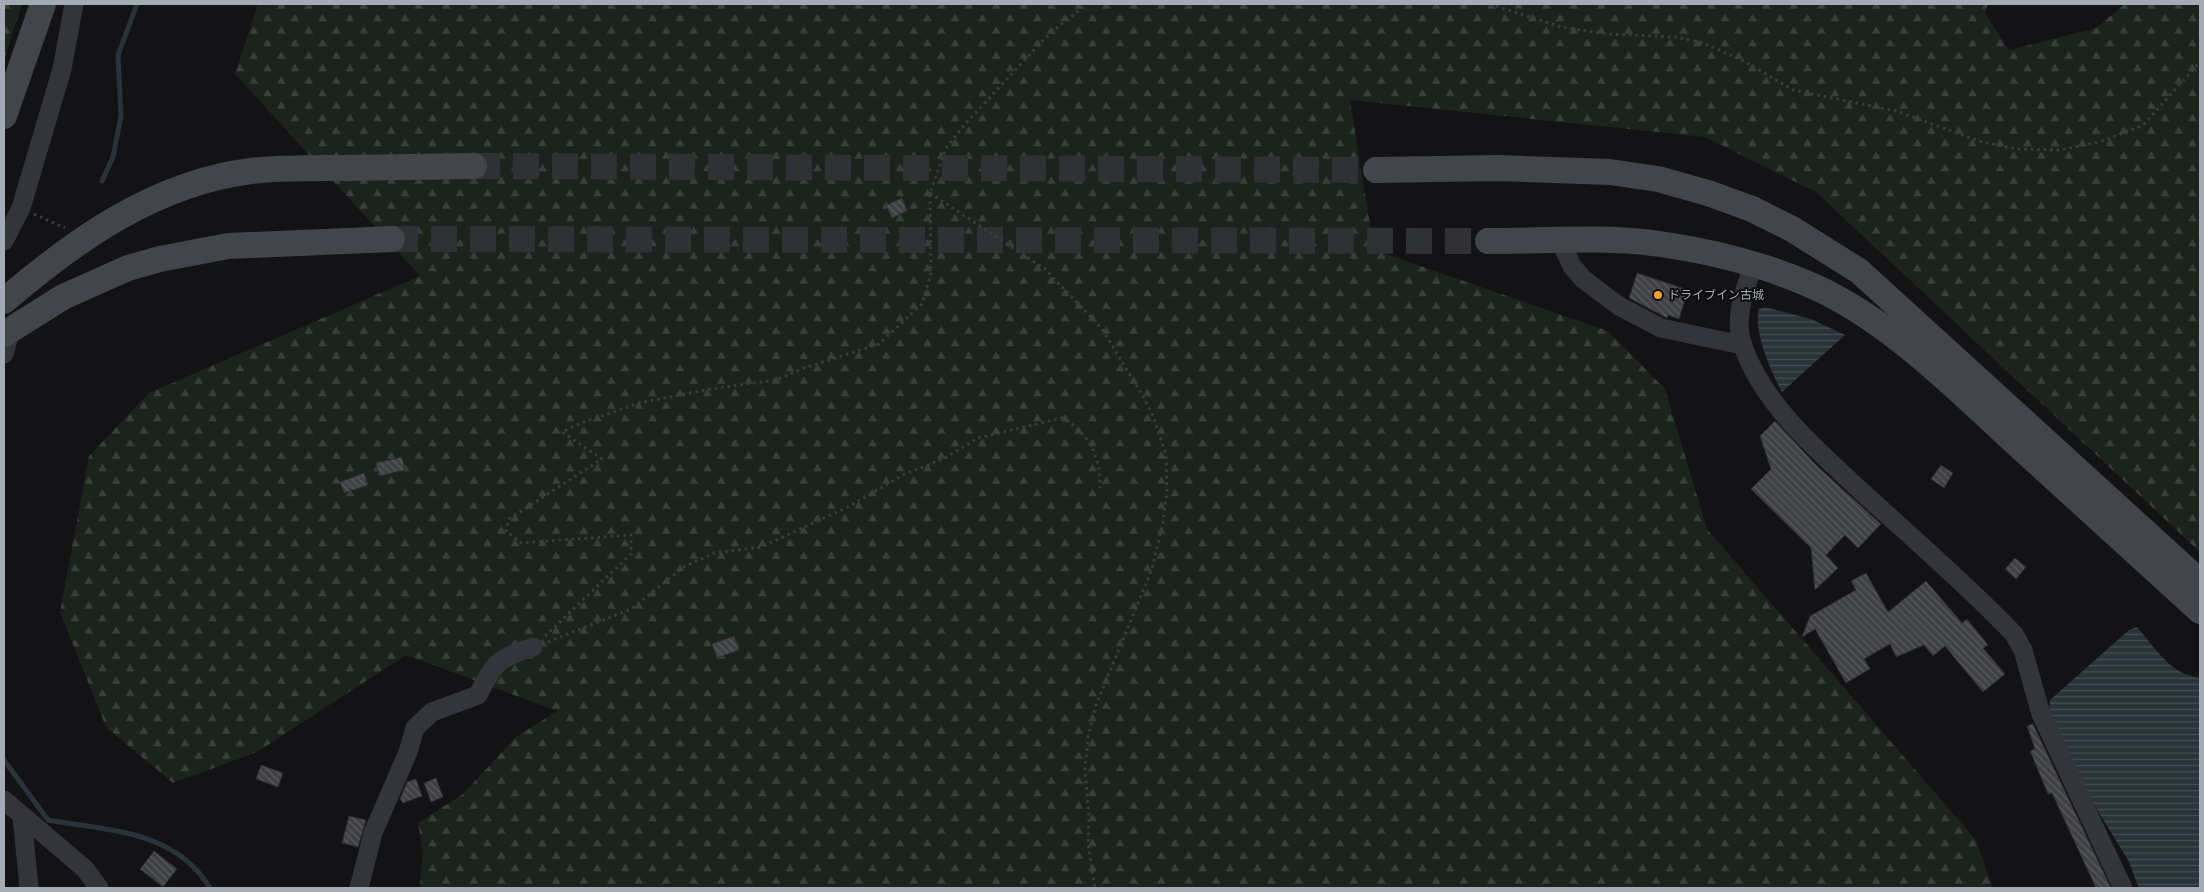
<svg xmlns="http://www.w3.org/2000/svg" width="2204" height="892" font-family="'Asap Condensed','Noto Sans JP',sans-serif">
	<style>
		.forest { fill: url(#forest-firs) }
		.water { fill: url(#water-rules) }
		.lines { fill: none; stroke-linecap: round; stroke-linejoin: round }
		.stream { stroke: #293339; stroke-width: 5 }
		.building { fill: url(#building-back-hatch); stroke: #2d2d31 }
		.secondary-tunnel { stroke: #303135; stroke-width: 26; stroke-dasharray: 26 13; stroke-linecap: butt }
		.path { stroke: #3a3d41; stroke-width: 3; stroke-dasharray: 2.5 4; stroke-linecap: butt }
		.street { stroke: #34353a; stroke-width: 19 }
		.secondary { stroke: #42454a; stroke-width: 26 }
		.poi-dot { fill: #f3a02d; stroke: #0e0e10; stroke-width: 2 }
		.labels { text-anchor: middle; dominant-baseline: central; stroke-width: 4; stroke-linejoin: round; paint-order: stroke }
		.poi-label { font-size: 12px; fill: #a5abb5; stroke: #0e0e10; text-anchor: start }
	</style>
	<defs>
		<pattern id="forest-firs" width="22" height="20" patternUnits="userSpaceOnUse" patternTransform="scale(1.25)"><rect width="22" height="20" fill="#1b231c"/><path d="M5 1l3.5 6h-7zM16 11l3.5 6h-7z" fill="#39403b"/></pattern>
		<pattern id="water-rules" width="6" height="5" patternUnits="userSpaceOnUse" patternTransform="scale(1.25)"><rect width="6" height="5" fill="#293339"/><path d="M0 2.5h6" fill="none" stroke="#454e53"/></pattern>
		<pattern id="building-back-hatch" width="6" height="6" patternUnits="userSpaceOnUse" patternTransform="scale(1.25)"><rect width="6" height="6" fill="#3f4145"/><path d="M-1 5l2 2M0 0l6 6M5-1l2 2" fill="none" stroke="#585a5e"/></pattern>
	</defs>
	<rect width="100%" height="100%" fill="#131315"/>
	<!-- forest -->
	<g class="forest">
		<polygon points="4,4 22,4 4,61"/>
		<polygon points="258,4 1988,4 1985,13 2009,50 2096,28 2125,4 2200,4 2200,552 1816,192 1705,137 1350,100 1374,250 1608,331 1665,389 1707,529 1976,840 1993,888 420,888 423,851 418,823 463,794 516,737 557,711 406,655 257,752 173,783 106,727 60,612 89,456 149,393 420,276 235,74"/>
	</g>
	<!-- water -->
	<g class="water">
		<path d="M1764,307L1811,319L1845,335L1782,392C1771,372 1753,331 1759,309Z"/>
		<path d="M2137,627C2156,649 2170,674 2200,678V888H2139L2128,860L2088,795L2049,709L2050,700L2129,630Z"/>
	</g>
	<g class="lines">
		<!-- stream -->
		<g class="stream">
			<polyline points="102,181 113,157 121,116 118,55 137,4"/>
			<path d="M4,760L48,820C109,831 175,830 210,888"/>
		</g>
	</g>
	<!-- building -->
	<g class="building">
		<polygon points="902,198 907,211 892,218 886,205"/>
		<polygon points="1637,273 1688,290 1679,319 1668,315 1667,318 1665,317 1629,298"/>
		<polygon points="1775,421 1817,466 1881,524 1858,548 1845,535 1826,555 1838,568 1815,590 1811,548 1751,489 1771,469 1760,436"/>
		<polygon points="402,457 405,470 379,476 376,463"/>
		<polygon points="1941,465 1953,473 1944,488 1931,479"/>
		<polygon points="364,473 368,485 344,493 340,482"/>
		<polygon points="2015,558 2026,567 2016,579 2005,569"/>
		<polygon points="1866,573 1888,612 1926,581 1962,623 1967,619 1988,645 1983,648 2005,674 1983,692 1945,646 1933,656 1924,645 1896,657 1890,644 1864,659 1870,669 1846,683 1815,629 1802,637 1810,616 1856,590 1851,581"/>
		<polygon points="734,636 739,650 717,658 712,644"/>
		<polygon points="2033,724 2111,888 2096,888 2052,793 2048,794 2030,751 2035,749 2027,726"/>
		<polygon points="261,765 283,773 278,787 256,779"/>
		<polygon points="436,778 443,797 431,802 424,783"/>
		<polygon points="416,779 422,796 403,803 400,799 407,782"/>
		<polygon points="349,816 366,820 358,847 342,843"/>
		<polygon points="154,851 177,869 163,887 140,869"/>
	</g>
	<g class="lines">
		<!-- secondary-tunnel -->
		<g class="secondary-tunnel">
			<polyline points="474,166 1376,170"/>
			<polyline points="392,239 1488,241"/>
		</g>
		<!-- path -->
		<g class="path">
			<polyline points="1490,4 1561,27 1607,34 1676,37 1703,43 1744,61 1793,90 1896,111 1982,142 2017,149 2060,150 2099,142 2139,127 2144,124 2200,62"/>
			<polyline points="930,193 1045,269 1102,329 1144,398 1153,416 1166,455 1167,489 1163,522 1152,569 1096,705 1088,737 1085,769 1089,818 1088,843 1095,888"/>
			<polyline points="34,214 65,228"/>
			<polyline points="545,636 631,554 631,535 521,543 506,531 509,519 602,459 562,432 584,422 639,403 711,389 776,380 804,368 879,344 922,304 931,274 930,193 946,148 966,123 1049,34 1087,4"/>
			<path d="M548,642L631,609L684,567L714,553L761,547L848,507L903,475L947,457L978,438L1062,418C1089,432 1101,458 1100,488"/>
		</g>
		<!-- street -->
		<g class="street">
			<polyline points="4,241 21,208 62,69 74,4"/>
			<polyline points="1560,241 1572,266 1583,279 1619,306 1661,328 1742,345"/>
			<path d="M1753,265C1745,290 1733,320 1743,346C1763,404 1815,448 1859,489C1911,537 1965,583 2014,634L2023,650L2041,714L2123,888"/>
			<polyline points="4,354 11,328"/>
			<polyline points="4,800 85,869 99,888"/>
			<polyline points="22,816 29,888"/>
			<path d="M359,888L373,833L408,752L415,728L432,712L478,695C494,663 498,658 533,647"/>
		</g>
		<!-- secondary -->
		<g class="secondary">
			<polyline points="4,116 43,4"/>
			<polyline points="1376,170 1499,168 1610,172 1658,179 1708,193 1752,209 1792,229 1859,271 2200,582"/>
			<path d="M1488,241C1544,241 1604,236 1660,244C1709,251 1761,264 1806,283C1881,314 1949,381 2007,435C2072,494 2136,553 2200,611"/>
			<path d="M4,301C75,240 155,183 251,171C283,167 316,168 349,168C391,167 432,167 474,166"/>
			<polyline points="4,334 63,297 128,268 160,259 228,246 392,239"/>
		</g>
	</g>
	<!-- markers -->
	<circle class="poi-dot" cx="1658" cy="295" r="5"/>
	<g class="labels">
		<!-- poi labels -->
		<g class="poi-label">
			<text x="1668" y="295">ドライブイン古城</text>
		</g>
	</g>
	<!-- border -->
	<rect width="2204" height="892" fill="none" stroke="#a5abb5" stroke-width="10"/>
</svg>
